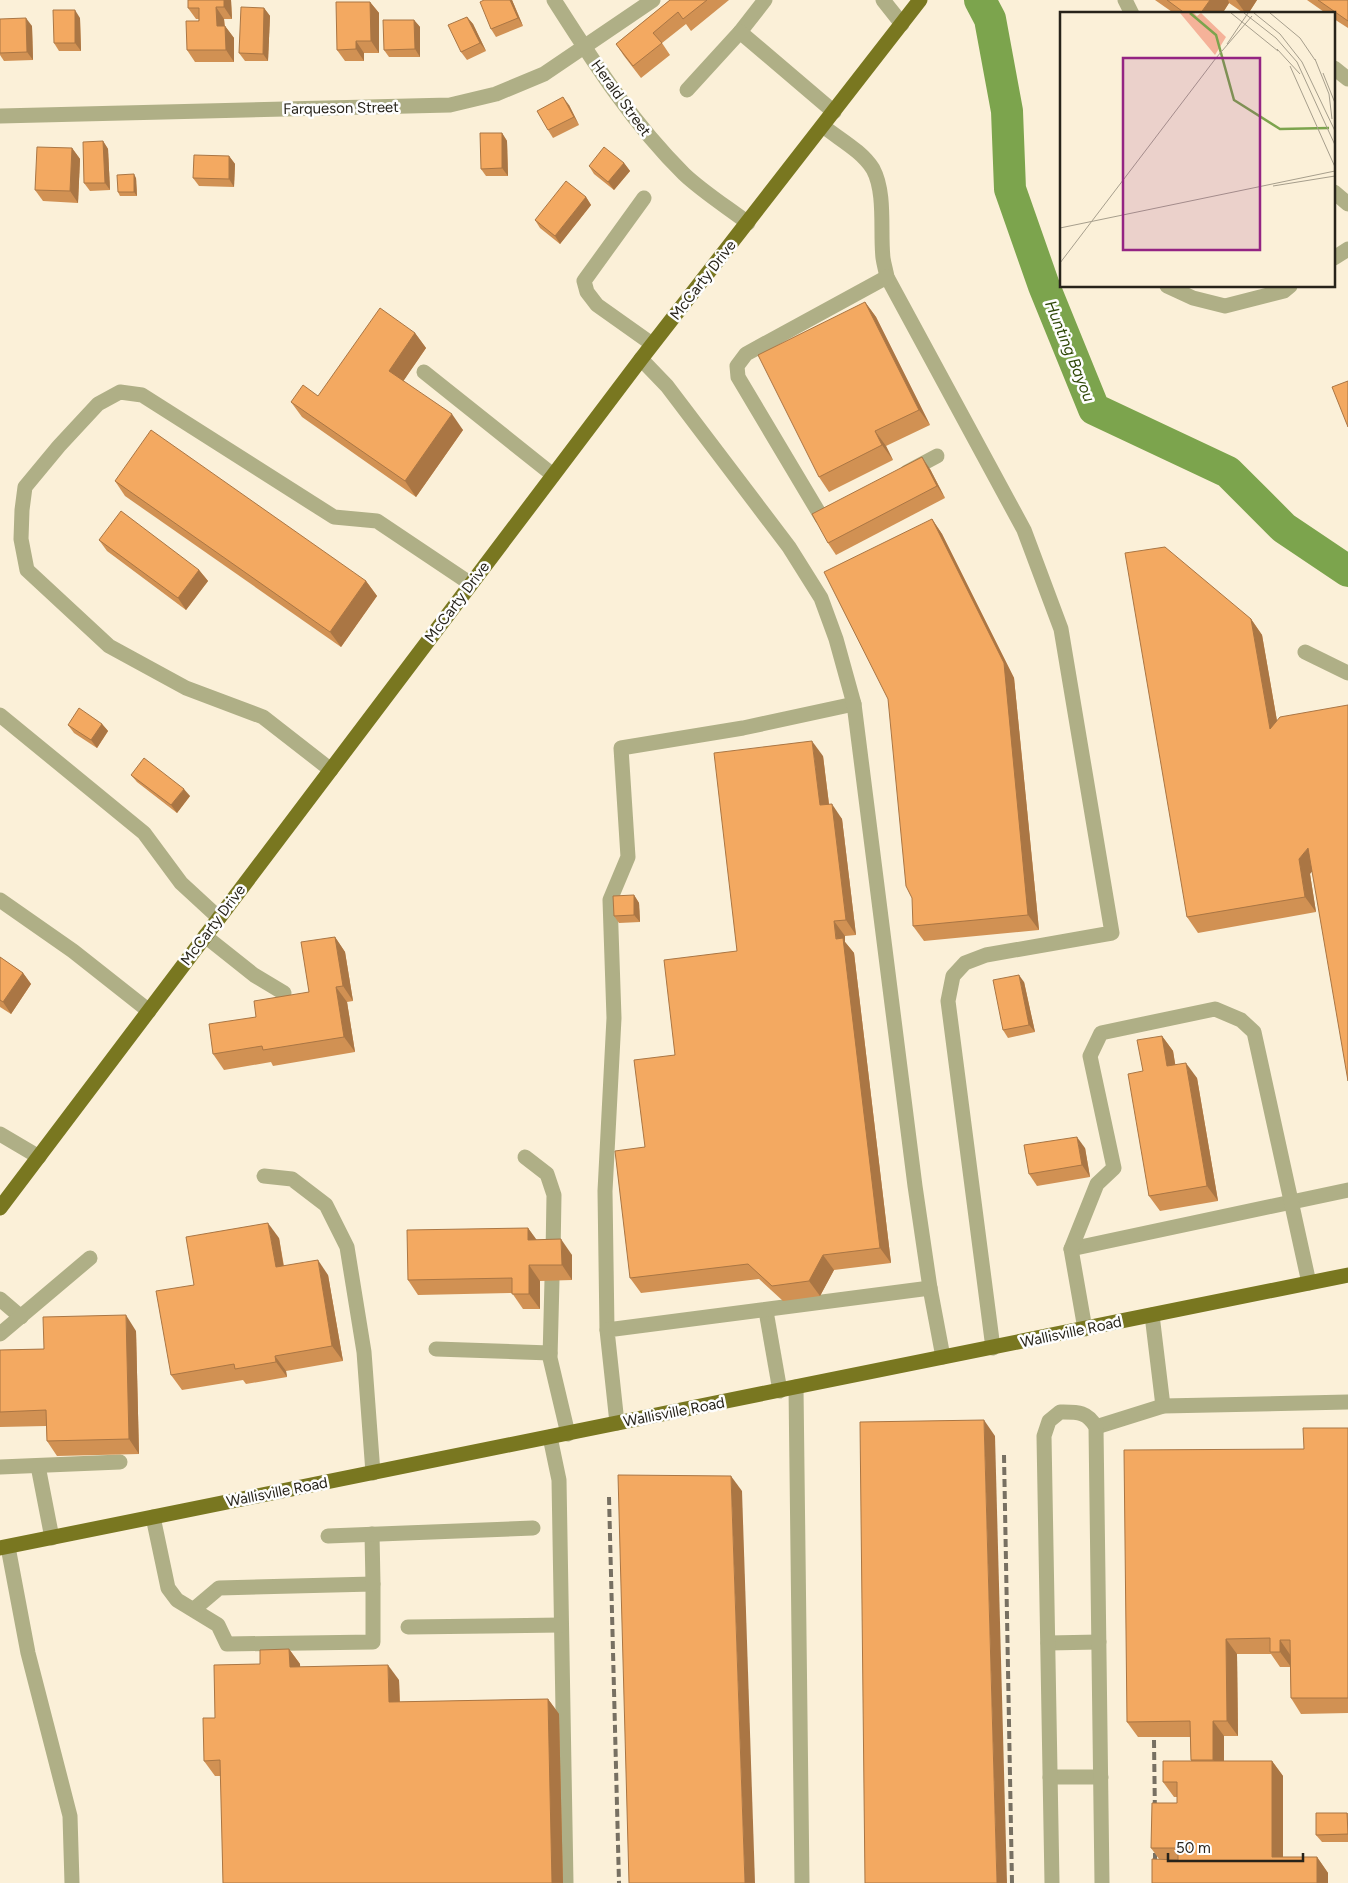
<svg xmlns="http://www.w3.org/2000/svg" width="1348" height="1883" font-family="Figtree,sans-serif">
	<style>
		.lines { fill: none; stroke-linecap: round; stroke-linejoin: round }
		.river { stroke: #7ca44d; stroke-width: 32 }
		.minor { stroke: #afaf86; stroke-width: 15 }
		.major { stroke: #797720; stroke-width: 15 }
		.rail { stroke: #777062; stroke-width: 4; stroke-dasharray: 8 4; stroke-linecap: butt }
		.wall { fill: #d19153 }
		.shaded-wall { fill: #aa7644 }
		.building { fill: #f3a961; stroke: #aa7644 }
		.labels { text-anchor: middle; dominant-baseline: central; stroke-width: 5; stroke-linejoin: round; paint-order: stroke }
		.street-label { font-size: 15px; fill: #27231a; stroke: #fefefe }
		.water-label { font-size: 16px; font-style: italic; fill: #2e4706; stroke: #fefefe }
		.inset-river { fill: none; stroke: #7ca44d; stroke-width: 2.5 }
		.inset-road { fill: none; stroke: #a69e8c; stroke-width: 1 }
		.view { fill: #942483; fill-opacity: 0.15; stroke: #942483; stroke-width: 2.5 }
		.inset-edge { fill: none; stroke: #27231a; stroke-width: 2.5 }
	</style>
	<rect width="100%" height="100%" fill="#fbf0d8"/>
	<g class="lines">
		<!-- river -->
		<polyline class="river" points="980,0 990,19 1007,111 1010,189 1044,286 1094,409 1228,472 1284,528 1348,571"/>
		<!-- minor -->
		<g class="minor">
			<path d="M554,0C593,61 632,123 684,174C703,192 727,207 748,223"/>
			<polyline points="883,0 902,24"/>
			<polyline points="1125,0 1132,14"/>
			<polyline points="740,32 765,0"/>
			<polyline points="1334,68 1348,79"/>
			<polyline points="687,90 740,32 834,112"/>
			<polyline points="0,116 450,105 496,94 544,74 653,0"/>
			<path d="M823,126C839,139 862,151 873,169C886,193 880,232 883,258C884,265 886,271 887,277L1024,530L1061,629L1112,933L986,955L965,963L953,976L948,1001L993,1348"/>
			<polyline points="1334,192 1348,204"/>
			<polyline points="644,198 584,281 587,292 597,305 652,344"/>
			<polyline points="1334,258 1348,249"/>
			<polyline points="1167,286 1193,298 1225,306 1284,291 1290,286"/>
			<polyline points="424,372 553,475"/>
			<polyline points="907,472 937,456"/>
			<polyline points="832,512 822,518 738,377 737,366 746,354 887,277"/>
			<polyline points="1305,652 1348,673"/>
			<polyline points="0,715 144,833 181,883 219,918"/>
			<polyline points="331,770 263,717 186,688 109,646 27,570 21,539 22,510 25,487 59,446 98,404 120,392 142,395 334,517 377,521 471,584"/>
			<polyline points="0,900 73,951 149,1011"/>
			<polyline points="205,936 254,975 284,993"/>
			<polyline points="0,1134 39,1157"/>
			<polyline points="525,1157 547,1174 554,1195 553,1255"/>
			<polyline points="264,1176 292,1179 326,1205 347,1247 364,1352 373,1473"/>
			<polyline points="1071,1249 1348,1190"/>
			<polyline points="552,1280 550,1358 568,1434"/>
			<polyline points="930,1288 943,1357"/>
			<polyline points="0,1299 21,1317"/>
			<polyline points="766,1311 780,1391"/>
			<polyline points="1152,1315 1163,1406"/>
			<polyline points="1085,1329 1071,1249 1097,1184 1114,1168 1090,1056 1101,1033 1215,1009 1241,1020 1254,1032 1309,1283"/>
			<polyline points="607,1330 605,1191 614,1018 610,900 628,857 621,748 743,728 854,704"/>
			<polyline points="0,1334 90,1258"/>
			<polyline points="436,1349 550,1353"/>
			<polyline points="796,1387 802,1883"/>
			<polyline points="617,1423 607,1330 930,1288 915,1186 854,704 836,639 821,598 789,547 667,386 641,359"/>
			<polyline points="1096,1427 1163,1406 1348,1402"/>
			<polyline points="550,1437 559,1480 566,1883"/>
			<polyline points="38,1466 52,1538"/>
			<polyline points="0,1467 120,1462"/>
			<polyline points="153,1517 168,1588 177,1600 218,1625 227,1644 373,1642 373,1584 219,1588 193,1610"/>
			<polyline points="372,1534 373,1584"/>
			<polyline points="328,1536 533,1528"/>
			<polyline points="8,1547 28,1653 70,1816 72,1883"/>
			<polyline points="408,1627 561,1625"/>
			<polyline points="1048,1643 1099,1642"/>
			<polyline points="1050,1777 1101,1777"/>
			<path d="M1052,1883L1044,1436L1049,1421L1060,1412C1077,1412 1087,1411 1096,1427L1102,1883"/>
		</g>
		<!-- major -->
		<g class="major">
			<polyline points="0,1208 641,359 920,0"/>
			<polyline points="0,1548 1348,1275"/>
		</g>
		<!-- rail -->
		<g class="rail">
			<polyline points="1004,1455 1012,1883"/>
			<polyline points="609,1497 619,1883"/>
			<polyline points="1154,1740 1155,1818"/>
			<polyline points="1155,1841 1155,1883"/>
		</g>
	</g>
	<!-- wall -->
	<g class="wall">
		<polygon points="231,0 232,19 224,19 225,26 234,38 234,62 195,62 187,50 199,19 196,19 188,8"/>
		<polygon points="484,0 512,0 523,26 496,37 491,29"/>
		<polygon points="670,0 729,0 691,31 686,24 662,43 670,55 641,78 624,56 616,44"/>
		<polygon points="1155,0 1257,0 1248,14 1245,14 1229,3 1222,14 1175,14"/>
		<polygon points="1307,0 1348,0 1348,28 1334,19 1334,14 1327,14"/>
		<polygon points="370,2 379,13 379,53 364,53 364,61 345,61 337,50"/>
		<polygon points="264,8 270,16 268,61 245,61 239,53"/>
		<polygon points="467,17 473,24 486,51 467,60 461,52"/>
		<polygon points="80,18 81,51 59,51 54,43"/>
		<polygon points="0,19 32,26 33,60 4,61 0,55"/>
		<polygon points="414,20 420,27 420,57 389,57 384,50"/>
		<polygon points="569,105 579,125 553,138 548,130"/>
		<polygon points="502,133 507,141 508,176 486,176 481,169"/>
		<polygon points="103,141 108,149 110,190 90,191 84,183"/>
		<polygon points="72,148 80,159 78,203 43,201 35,190"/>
		<polygon points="229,156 235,164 234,187 199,186 193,178"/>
		<polygon points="624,163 630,171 614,190 594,174 589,166"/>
		<polygon points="136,178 137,196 120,196 118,192"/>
		<polygon points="586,197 591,205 560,244 540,228 535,220"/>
		<polygon points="865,302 876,317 930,425 886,446 893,460 829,492 819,477"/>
		<polygon points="415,333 426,348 403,381 463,430 416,497 302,417 291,402 318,396"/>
		<polygon points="930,469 945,498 836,555 828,543"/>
		<polygon points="115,481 366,581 377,596 341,647 125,496"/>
		<polygon points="932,519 942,534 1014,678 1039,930 924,941 913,926"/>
		<polygon points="99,540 199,570 208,581 186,610 107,551"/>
		<polygon points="1251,619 1262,635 1277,721 1310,874 1316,912 1198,933 1187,917"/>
		<polygon points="102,724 108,731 97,748 74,733 68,725"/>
		<polygon points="823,756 829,804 842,819 856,935 845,936 845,942 854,953 891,1263 834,1270 820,1296 783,1301 759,1279 641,1293 630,1278 645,1147 737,951"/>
		<polygon points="131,775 190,796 177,813 137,782"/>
		<polygon points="634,895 639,903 640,922 619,923 614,916"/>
		<polygon points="335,937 345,952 353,1001 347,1002 355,1052 273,1066 271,1062 224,1070 213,1054 256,1017 309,992"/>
		<polygon points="0,957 23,973 31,984 11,1014 0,1007"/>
		<polygon points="1024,982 1035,1032 1008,1038 1003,1030"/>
		<polygon points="1162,1036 1173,1051 1175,1064 1197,1078 1218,1201 1160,1211 1149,1196 1143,1071"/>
		<polygon points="1085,1148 1090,1177 1037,1186 1029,1174"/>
		<polygon points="528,1228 536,1240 572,1255 572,1280 540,1281 540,1309 523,1309 512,1293 418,1295 408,1280"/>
		<polygon points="279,1238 284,1266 328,1275 343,1361 286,1371 287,1377 246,1384 243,1380 182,1390 171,1375 194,1285"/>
		<polygon points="136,1331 139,1454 57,1456 47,1441 46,1426 0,1427 0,1350 44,1349"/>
		<polygon points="1348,1428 1348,1713 1301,1714 1291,1698 1290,1667 1280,1667 1271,1654 1237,1654 1238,1736 1224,1736 1224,1761 1272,1761 1283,1776 1283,1857 1317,1857 1328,1873 1159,1859 1151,1848 1177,1803 1177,1797 1174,1797 1163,1782 1191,1761 1191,1760 1190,1737 1138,1737 1127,1722 1304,1449"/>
		<polygon points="289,1649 300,1664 300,1667 399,1680 400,1702 548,1699 559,1714 563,1883 223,1883 221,1776 215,1776 204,1761 215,1718 260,1664"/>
		<polygon points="1347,1813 1348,1813 1348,1842 1322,1842 1316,1835"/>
	</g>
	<!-- shaded-wall -->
	<g class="shaded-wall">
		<polygon points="224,0 231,0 232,19 224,7"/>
		<polygon points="510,0 512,0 523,26 518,18"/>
		<polygon points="1210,0 1228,0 1229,3 1222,14 1200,14"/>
		<polygon points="1236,0 1257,0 1248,14 1246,14"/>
		<polygon points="370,2 379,13 379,53 371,41"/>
		<polygon points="216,7 224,19 225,38 217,26"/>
		<polygon points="264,8 270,16 268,61 263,54"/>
		<polygon points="75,10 80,18 81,51 75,43"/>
		<polygon points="467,17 473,24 486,51 480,43"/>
		<polygon points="26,18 32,26 33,60 27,52"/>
		<polygon points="414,20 420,27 420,57 415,49"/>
		<polygon points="225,26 234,38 234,62 226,50"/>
		<polygon points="356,41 364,53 364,61 356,49"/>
		<polygon points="563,97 569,105 579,125 574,117"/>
		<polygon points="502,133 507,141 508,176 502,168"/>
		<polygon points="103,141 108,149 110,190 105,183"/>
		<polygon points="72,148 80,159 78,203 70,191"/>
		<polygon points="229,156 235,164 234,187 229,179"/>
		<polygon points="624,163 630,171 614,190 608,182"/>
		<polygon points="134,174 136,178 137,196 134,192"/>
		<polygon points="586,197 591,205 560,244 555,236"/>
		<polygon points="865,302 876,317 930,425 919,410"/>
		<polygon points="415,333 426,348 400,386 389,371"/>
		<polygon points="452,414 463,430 416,497 405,481"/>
		<polygon points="875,431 886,446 893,460 882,445"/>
		<polygon points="922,457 930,469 945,498 937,486"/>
		<polygon points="932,519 942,534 1014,678 1039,930 1028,915"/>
		<polygon points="199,570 208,581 186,610 178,598"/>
		<polygon points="366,581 377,596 341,647 330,632"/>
		<polygon points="1251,619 1262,635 1281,744 1270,729"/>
		<polygon points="102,724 108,731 97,748 91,740"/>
		<polygon points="812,741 823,756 831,821 820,805"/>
		<polygon points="184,789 190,796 177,813 171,805"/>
		<polygon points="832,804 842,819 856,935 846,920"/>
		<polygon points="1308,848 1319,863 1310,874 1316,912 1305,897 1299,859"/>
		<polygon points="634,895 639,903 640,922 634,915"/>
		<polygon points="834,921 845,936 845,942 854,953 891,1263 880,1248"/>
		<polygon points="335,937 345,952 353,1001 343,986"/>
		<polygon points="23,973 31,984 11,1014 3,1002"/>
		<polygon points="1019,975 1024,982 1035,1032 1029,1025"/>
		<polygon points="336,987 347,1002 355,1052 344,1037"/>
		<polygon points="1162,1036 1173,1051 1178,1081 1167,1066"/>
		<polygon points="1186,1063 1197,1078 1218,1201 1207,1186"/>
		<polygon points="1077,1137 1085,1148 1090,1177 1082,1165"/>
		<polygon points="268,1223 279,1238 286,1282 276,1267"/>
		<polygon points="528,1228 539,1243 528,1240"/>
		<polygon points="561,1239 572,1255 572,1280 562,1265"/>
		<polygon points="823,1255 834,1270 820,1296 809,1281"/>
		<polygon points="318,1260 328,1275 343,1361 332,1346"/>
		<polygon points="529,1265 540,1281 540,1309 529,1294"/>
		<polygon points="126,1315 136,1331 139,1454 129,1439"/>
		<polygon points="275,1356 286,1371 287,1377 276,1362"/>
		<polygon points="984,1420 995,1436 1007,1883 997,1883"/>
		<polygon points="731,1476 742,1491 755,1883 745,1883"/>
		<polygon points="1226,1639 1237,1654 1238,1736 1227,1721"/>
		<polygon points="1280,1640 1291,1656 1291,1667 1280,1652"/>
		<polygon points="289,1649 300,1664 301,1682 290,1667"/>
		<polygon points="388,1665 399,1680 400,1718 389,1702"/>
		<polygon points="548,1699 559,1714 563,1883 552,1883"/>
		<polygon points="1213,1721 1224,1736 1224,1775 1213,1760"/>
		<polygon points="1272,1761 1283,1776 1283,1872 1272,1857"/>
		<polygon points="1317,1857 1328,1873 1328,1883 1317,1883"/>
	</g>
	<!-- building -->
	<g class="building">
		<polygon points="188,0 224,0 224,7 216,7 217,26 225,26 226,50 187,50 186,21 199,21 199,8 188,8"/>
		<polygon points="484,0 510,0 518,18 491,29 480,2"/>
		<polygon points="670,0 707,0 683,19 678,12 653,33 662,43 633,66 616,44"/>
		<polygon points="1167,0 1210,0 1200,14 1186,14"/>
		<polygon points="1318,0 1348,0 1348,21"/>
		<polygon points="336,2 370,2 371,41 356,41 356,49 337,50"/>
		<polygon points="241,7 264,8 263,54 239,53"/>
		<polygon points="53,10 75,10 75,43 54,43"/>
		<polygon points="467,17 480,43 461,52 448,25"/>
		<polygon points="26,18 27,52 0,53 0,19"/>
		<polygon points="383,20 414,20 415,49 384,50"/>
		<polygon points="563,97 574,117 548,130 537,111"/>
		<polygon points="480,133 502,133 502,168 481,169"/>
		<polygon points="103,141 105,183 84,183 83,142"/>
		<polygon points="37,147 72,148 70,191 35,190"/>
		<polygon points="604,147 624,163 608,182 589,166"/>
		<polygon points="194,155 229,156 229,179 193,178"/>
		<polygon points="134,174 134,192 118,192 117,175"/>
		<polygon points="566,181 586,197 555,236 535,220"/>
		<polygon points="865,302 919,410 875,431 882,445 819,477 758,355"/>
		<polygon points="380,308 415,333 389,371 452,414 405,481 291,402 303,385 318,396"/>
		<polygon points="1348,381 1348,427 1332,387"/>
		<polygon points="151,430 366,581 330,632 115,481"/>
		<polygon points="922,457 937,486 828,543 812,514"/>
		<polygon points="121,511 199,570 178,598 99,540"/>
		<polygon points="932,519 1004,663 1028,915 913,926 912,898 906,886 888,699 824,572"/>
		<polygon points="1165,547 1251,619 1270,729 1280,717 1348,705 1348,1081 1308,848 1299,859 1305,897 1187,917 1125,553"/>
		<polygon points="79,708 102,724 91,740 68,725"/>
		<polygon points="812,741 820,805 832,804 846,920 834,921 836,939 843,938 880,1248 823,1255 809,1281 772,1286 748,1264 630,1278 615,1151 645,1147 634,1060 675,1055 664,960 737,951 714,753"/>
		<polygon points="144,758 184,789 171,805 131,775"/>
		<polygon points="634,895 634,915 614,916 613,896"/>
		<polygon points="335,937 343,986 336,987 344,1037 263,1050 262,1046 213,1054 209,1024 256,1017 254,1001 309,992 301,942"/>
		<polygon points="0,957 23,973 3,1002 0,1000"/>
		<polygon points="1019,975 1029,1025 1003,1030 993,980"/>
		<polygon points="1162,1036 1167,1066 1186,1063 1207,1186 1149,1196 1128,1074 1143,1071 1137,1040"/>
		<polygon points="1077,1137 1082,1165 1029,1174 1024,1145"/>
		<polygon points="268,1223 276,1267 318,1260 332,1346 275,1356 276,1362 235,1369 234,1364 171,1375 156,1291 194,1285 186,1237"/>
		<polygon points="528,1228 528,1240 561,1239 562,1265 529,1265 529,1294 512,1294 512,1278 408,1280 407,1230"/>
		<polygon points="126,1315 129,1439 47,1441 46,1410 0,1412 0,1350 44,1349 43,1317"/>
		<polygon points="984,1420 997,1883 865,1883 860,1422"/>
		<polygon points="1303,1428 1348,1428 1348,1698 1291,1698 1290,1640 1280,1640 1280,1652 1270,1652 1270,1638 1226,1639 1227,1721 1213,1721 1213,1760 1191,1760 1190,1721 1127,1722 1124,1450 1304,1449"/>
		<polygon points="618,1475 731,1476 745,1883 629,1883"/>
		<polygon points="289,1649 290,1667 388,1665 389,1702 548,1699 552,1883 223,1883 220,1760 204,1761 203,1718 215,1718 214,1665 260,1664 260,1650"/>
		<polygon points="1163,1761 1272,1761 1272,1857 1317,1857 1317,1883 1152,1883 1152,1859 1178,1860 1178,1848 1151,1848 1152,1803 1177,1803 1177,1782 1163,1782"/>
		<polygon points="1316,1813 1347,1813 1348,1834 1316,1835"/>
	</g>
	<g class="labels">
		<!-- street labels -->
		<g class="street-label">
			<text transform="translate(621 98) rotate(54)">Herald Street</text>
			<text transform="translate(341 108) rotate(-1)">Farqueson Street</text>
			<text transform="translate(703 280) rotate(-52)">McCarty Drive</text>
			<text transform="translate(457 602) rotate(-53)">McCarty Drive</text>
			<text transform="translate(213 925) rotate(-53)">McCarty Drive</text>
			<text transform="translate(1071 1332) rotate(-12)">Wallisville Road</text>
			<text transform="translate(674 1412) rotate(-11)">Wallisville Road</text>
			<text transform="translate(277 1492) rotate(-11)">Wallisville Road</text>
		</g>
		<!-- water labels -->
		<g class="water-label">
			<text transform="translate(1070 351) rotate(68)">Hunting Bayou</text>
		</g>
	</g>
	<!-- overview -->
	<g transform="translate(1060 12)">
		<rect width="275" height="275" fill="#fbf0d8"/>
		<path d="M120,1H134L137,4L141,1L166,25L155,43Z" fill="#f5b299"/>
		<path class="inset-river" d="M130,1L156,23L174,88L220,117L269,116"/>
		<path class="inset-road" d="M171,1L218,39M184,1L216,26L237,50L275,133M194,1L220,22L242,50L275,119M210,1L240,26L255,48M167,32L188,1M217,37L240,62M255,47L269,82L272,107M230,54L275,155M263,61L275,91M213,174L275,164M0,216L275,159M0,251L156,46L192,4"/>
		<path class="view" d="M63,46H200V238H63Z"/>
		<rect width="275" height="275" class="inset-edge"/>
	</g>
	<!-- scale -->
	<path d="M1168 1853v8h135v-8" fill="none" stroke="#27231a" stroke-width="2.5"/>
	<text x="1176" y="1853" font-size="15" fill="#27231a" stroke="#fefefe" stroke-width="4" paint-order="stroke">50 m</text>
</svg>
